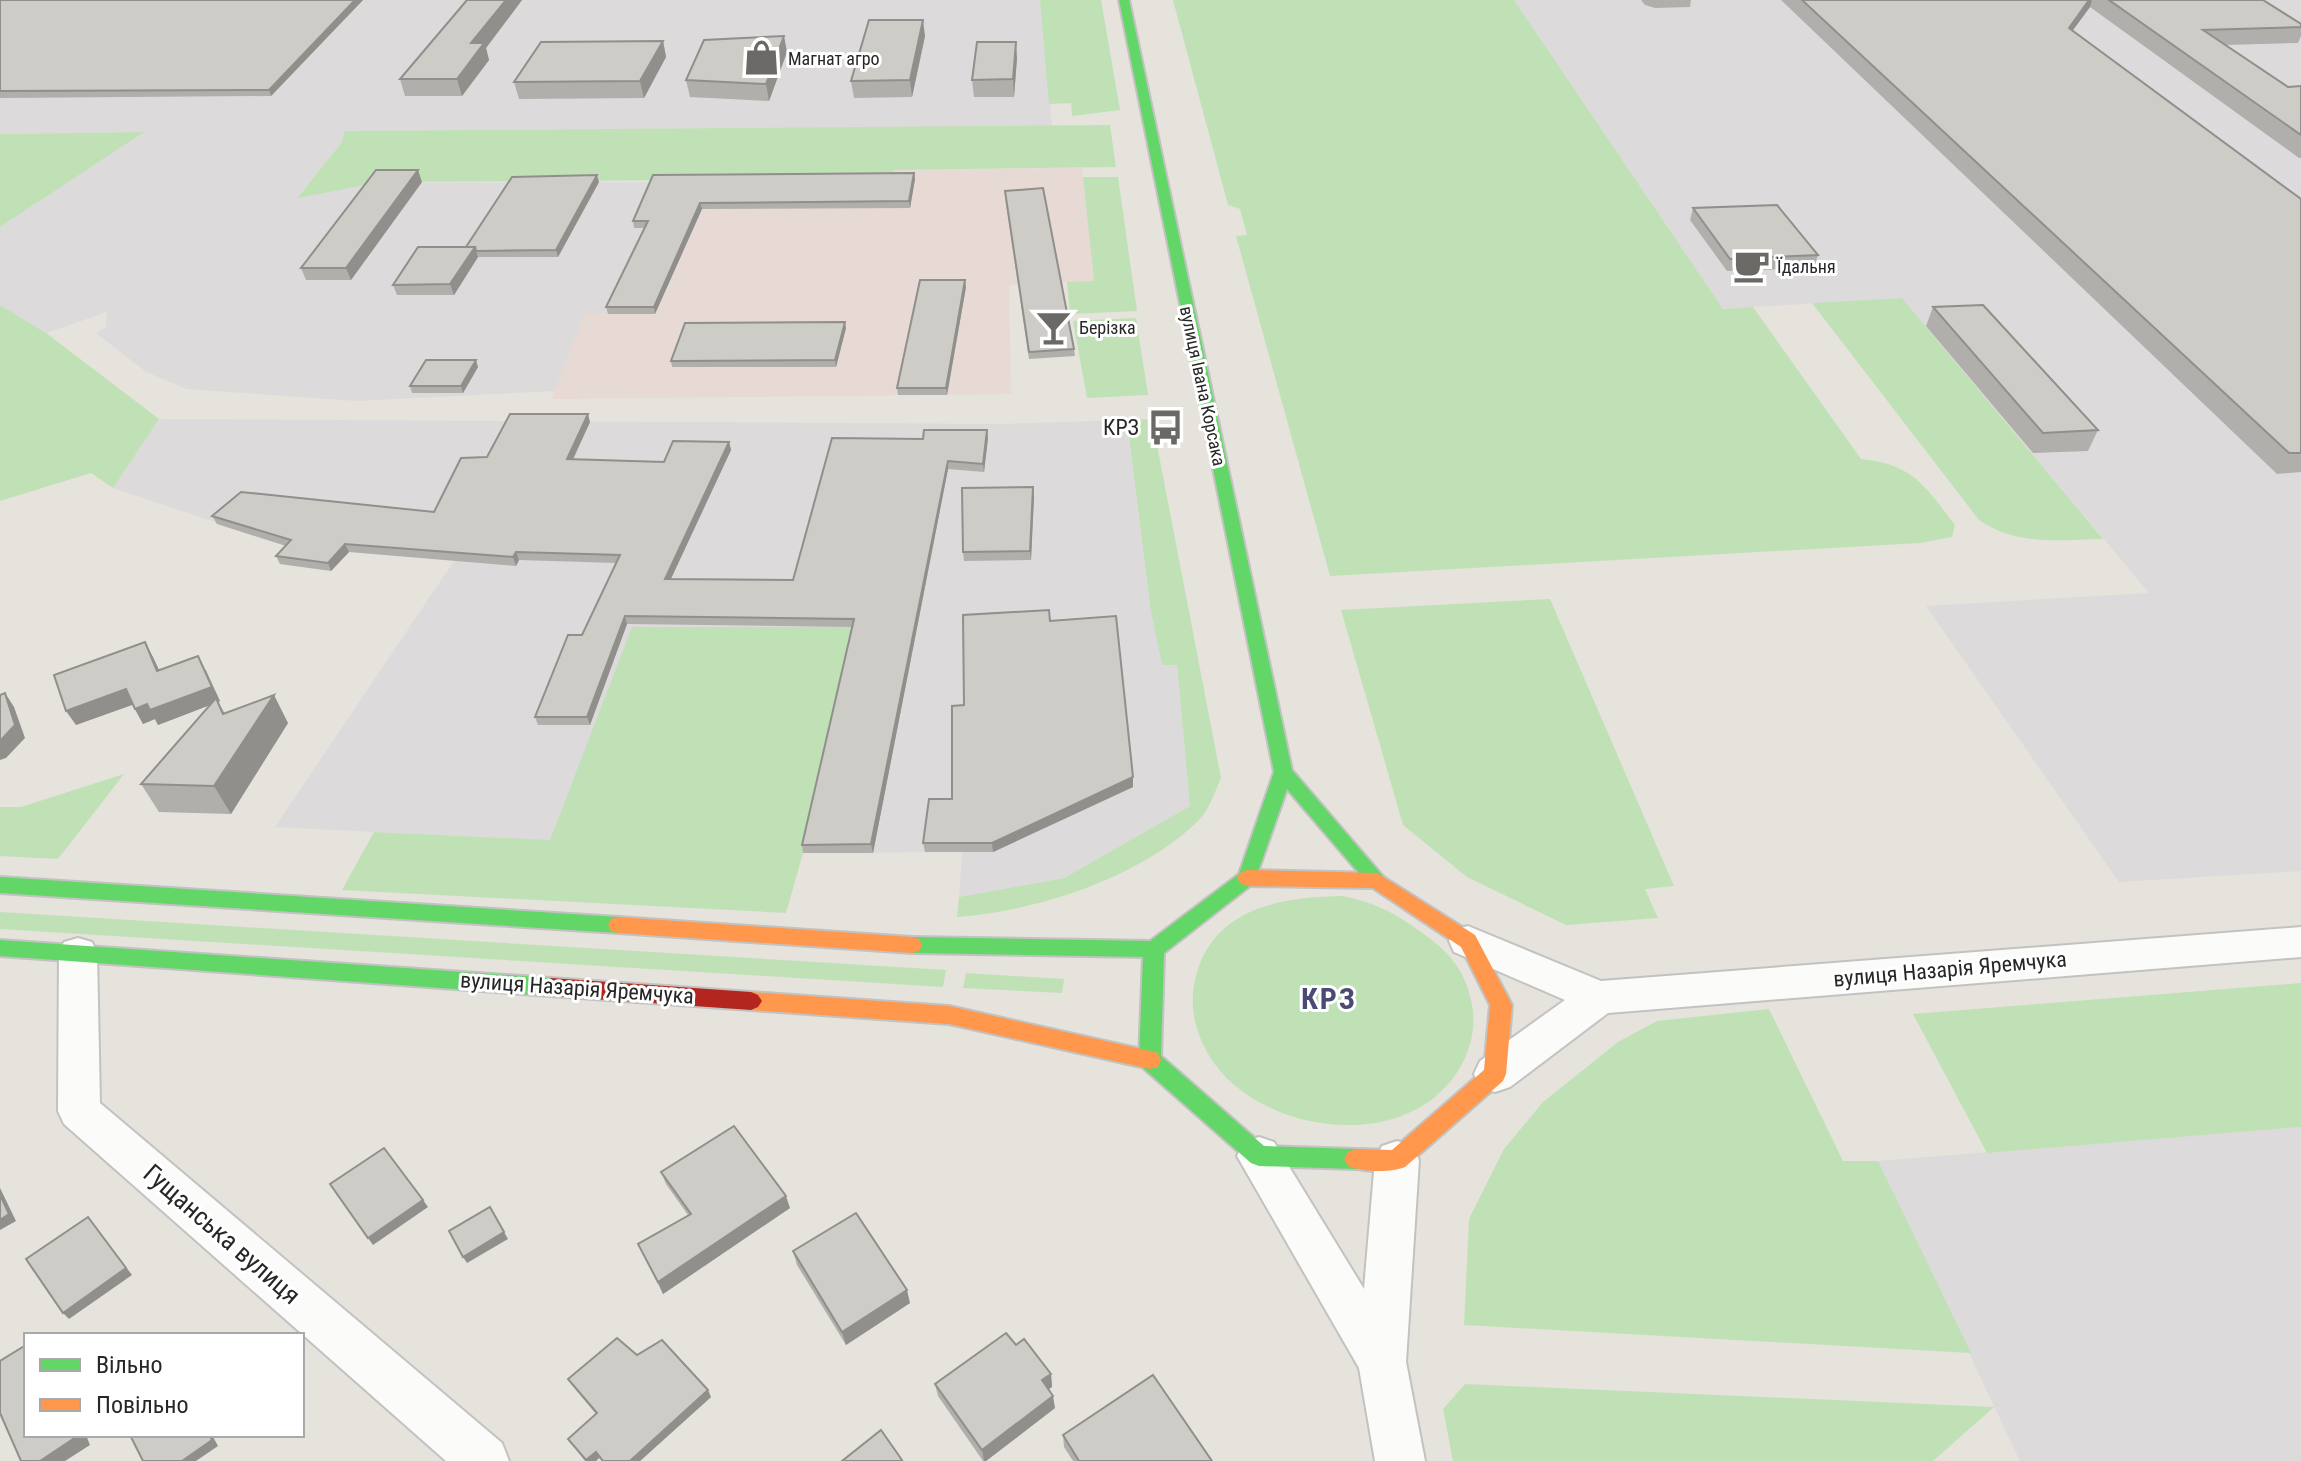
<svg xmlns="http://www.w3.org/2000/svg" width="2301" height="1461" font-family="'Roboto Condensed',sans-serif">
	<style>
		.industrial { fill: #dddadb }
		.medical { fill: #e7d9d4 }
		.green { fill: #c0e1b6 }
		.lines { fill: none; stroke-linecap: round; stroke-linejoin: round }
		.street-casing { stroke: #c3c2c2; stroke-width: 4 }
		.fast-casing { stroke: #c3c2c2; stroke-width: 4 }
		.slow-casing { stroke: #c3c2c2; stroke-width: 4 }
		.jam-casing { stroke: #c3c2c2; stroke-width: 4 }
		.street { fill: #fbfbfa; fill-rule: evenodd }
		.fast { fill: #63d668; fill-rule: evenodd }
		.slow { fill: #ff974d; fill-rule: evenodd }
		.jam { fill: #b3261e; fill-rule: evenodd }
		.rail { stroke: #dcdbdd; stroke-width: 4 }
		.wall { fill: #b1afab }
		.shaded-wall { fill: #908f8b }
		.building { fill: #ceccc7; stroke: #908f8b; stroke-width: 2 }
		.labels { text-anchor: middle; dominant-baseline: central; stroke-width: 6; stroke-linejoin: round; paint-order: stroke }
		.far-poi-label { font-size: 18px; fill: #272727; stroke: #fff; text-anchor: start }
		.far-street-label { font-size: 18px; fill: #272727; stroke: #fff }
		.poi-label { font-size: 22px; fill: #272727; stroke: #fff; text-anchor: end }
		.street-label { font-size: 22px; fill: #272727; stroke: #fff }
		.near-street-label { font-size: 26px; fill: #272727; stroke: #fff }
		.district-label { font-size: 30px; font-weight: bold; letter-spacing: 2px; fill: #4a4a75; stroke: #fff }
	</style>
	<rect width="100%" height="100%" fill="#e5e3dc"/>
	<!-- industrial -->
	<g class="industrial">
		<polygon points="0,0 1040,0 1052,126 344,131 342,142 298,196 376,183 655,182 693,228 655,314 585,314 555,391 357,401 187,389 146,372 96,333 106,327 107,312 46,333 0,305 0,227 143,132 0,134"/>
		<polygon points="1514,0 2301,0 2301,871 2119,882 1926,606 2149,593 1902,298 1723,309"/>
		<polygon points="159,419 998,424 1127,420 1151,612 1162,664 1177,664 1190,806 1064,878 959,897 962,852 803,853 275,827 454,561 285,545 113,488"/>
		<polygon points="2301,1127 2301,1461 2020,1461 1878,1161"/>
	</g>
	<!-- medical -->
	<polygon class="medical" points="1082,168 1094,281 1009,285 1011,394 551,399 585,314 656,313 693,228 635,228 655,182 894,170"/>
	<!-- green -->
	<g class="green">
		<polygon points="1040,0 1101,0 1120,110 1072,116 1071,103 1049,104"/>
		<path d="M1173,0H1514L1723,309L1753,307L1861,459C1913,464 1925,486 1955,525L1952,537L1920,543L1330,576L1236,236L1247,235L1240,209L1228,205Z"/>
		<polygon points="1110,125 1116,167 894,170 890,179 381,182 297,198 342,142 344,131"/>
		<polygon points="144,132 0,227 0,134"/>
		<polygon points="1083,177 1118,177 1137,311 1070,314 1067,282 1094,281"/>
		<path d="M1902,298L2103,539C2058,540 2017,546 1979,520L1812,303Z"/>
		<polygon points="0,305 46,333 159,419 113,488 91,473 0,501"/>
		<polygon points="1136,318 1148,395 1087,398 1073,321"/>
		<path d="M1152,419L1221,778C1215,791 1209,811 1198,821C1140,878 1037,911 957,917L959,897L1064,878L1190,806L1177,665H1162L1151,612L1127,420Z"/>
		<polygon points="1550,599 1674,886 1645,889 1658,918 1566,925 1467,877 1403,825 1341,610"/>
		<polygon points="632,627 855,627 803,853 786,913 342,890 374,832 550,840"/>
		<polygon points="124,774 58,859 0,856 0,807 21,807"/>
		<path d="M1343,896C1380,904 1398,915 1428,937C1451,954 1465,972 1471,1000C1476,1022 1473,1044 1462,1064C1418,1146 1295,1138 1233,1084C1203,1057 1185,1016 1196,976C1214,907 1283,897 1343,896Z"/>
		<polygon points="0,912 946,970 943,987 0,929"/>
		<polygon points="966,973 1064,979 1062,993 963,988"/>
		<polygon points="2301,983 2301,1127 1987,1153 1913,1014"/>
		<polygon points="1769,1009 1843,1161 1878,1161 1971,1353 1464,1325 1469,1219 1504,1149 1543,1102 1618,1042 1657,1021"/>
		<polygon points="1465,1384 1994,1407 1933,1461 1453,1461 1443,1409"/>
	</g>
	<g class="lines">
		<defs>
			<g id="street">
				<polygon points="1468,926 1601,981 2301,927 2301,957 1608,1013 1510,1087 1495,1092 1480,1087 1474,1074 1480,1061 1565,1000 1454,952 1449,941 1454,930"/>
				<polygon points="78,938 92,942 97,953 100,1103 502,1443 509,1461 446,1461 64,1124 58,1111 59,953 64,942"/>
				<polygon points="1259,1137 1274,1142 1364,1289 1375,1160 1382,1146 1397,1141 1412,1146 1419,1160 1406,1362 1425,1461 1375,1461 1359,1368 1237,1156 1244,1142"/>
			</g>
			<g id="fast">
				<polygon points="1119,0 1129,0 1292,770 1387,881 1384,886 1370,886 1287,789 1254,883 1164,953 1161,1056 1264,1146 1356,1149 1364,1152 1368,1159 1364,1166 1356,1169 1259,1166 1251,1163 1142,1067 1139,1060 1143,957 912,953 905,951 902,945 905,939 912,937 1150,941 1239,874 1274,772"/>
				<polygon points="0,877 618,917 625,919 628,925 625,931 618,933 0,893"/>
				<polygon points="0,940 551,978 558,981 562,987 558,993 551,996 0,956"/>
			</g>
			<g id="slow">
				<path d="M1247,870L1377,873L1475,935L1512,1005L1506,1074L1503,1081L1405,1167C1390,1173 1363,1172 1348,1166L1344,1159L1348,1152L1356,1149L1392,1150L1484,1070L1490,1005L1461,947L1373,888L1247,886L1240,883L1237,878L1240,873Z"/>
				<polygon points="618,917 912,937 919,939 922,945 919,951 912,953 618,933 611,931 608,925 611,919"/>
				<polygon points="751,992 949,1006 1150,1051 1158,1053 1161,1060 1158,1067 1150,1069 949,1024 751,1010 744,1007 740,1001 744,995"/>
			</g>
			<polygon id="jam" points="551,978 751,992 758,995 762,1001 758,1007 751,1010 551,996 544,993 540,987 544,981"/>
		</defs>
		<!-- street casing -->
		<use href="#street" class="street-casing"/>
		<!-- fast casing -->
		<use href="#fast" class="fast-casing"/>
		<!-- slow casing -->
		<use href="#slow" class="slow-casing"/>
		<!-- jam casing -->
		<use href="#jam" class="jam-casing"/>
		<!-- street -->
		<use href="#street" class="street"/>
		<!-- fast -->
		<use href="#fast" class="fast"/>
		<!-- slow -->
		<use href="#slow" class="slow"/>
		<!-- jam -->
		<use href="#jam" class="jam"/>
		<!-- rail -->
		<g class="rail">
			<polyline points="2041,0 2301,195"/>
			<polyline points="2068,0 2301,167"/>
		</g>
	</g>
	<!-- wall -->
	<g class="wall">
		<polygon points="0,0 363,0 271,96 0,98"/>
		<polygon points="467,0 522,0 486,48 489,60 462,96 405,96 400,79"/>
		<polygon points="1641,0 1691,0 1690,7 1655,8 1645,5"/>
		<polygon points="1781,0 2263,0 2301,24 2301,36 2298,43 2226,45 2288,87 2301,86 2301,158 2299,158 2090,7 2072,31 2301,199 2301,472 2277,474"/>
		<polygon points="925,36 912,97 854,98 851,81"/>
		<polygon points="663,41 666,57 644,98 519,99 514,82"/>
		<polygon points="787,52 769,101 690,97 686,80"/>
		<polygon points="1017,58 1014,97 974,97 972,80"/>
		<polygon points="914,173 915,179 910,208 702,209 655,314 608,314 606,307 645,228 634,228 633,221 653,175"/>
		<polygon points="422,182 351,280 306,280 301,268"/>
		<polygon points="599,182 558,257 478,257 454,295 397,295 393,285"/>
		<polygon points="1005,197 1074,349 1075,356 1029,359"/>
		<polygon points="1693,208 1818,255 1814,268 1727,271 1690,220"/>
		<polygon points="966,287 947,395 898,395 897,388"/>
		<polygon points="1933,307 2098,430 2088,451 2033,453 1926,326"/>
		<polygon points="846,328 836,367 672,367 671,361"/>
		<polygon points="478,367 463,393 412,393 410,386"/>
		<polygon points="590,422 573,460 664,462 729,442 731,450 671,579 793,580 923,439 987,430 988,438 984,472 948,469 873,853 803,853 802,845 852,627 627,624 590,725 538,725 535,717 582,635 617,563 519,560 516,566 349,552 331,571 280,564 276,556 286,546 217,524 212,516 434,512 487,457"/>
		<polygon points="1034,496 1031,560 964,561 963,552"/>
		<polygon points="1050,621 1133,787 993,852 925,852 923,843 952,799 964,705"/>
		<polygon points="145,642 159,670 206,670 220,701 218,702 225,714 288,723 231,814 159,812 141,784 210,705 158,725 155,719 143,724 132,704 76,725"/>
		<polygon points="661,1172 790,1208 663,1294 638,1244 688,1215 666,1184"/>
		<polygon points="793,1251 910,1303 846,1345 797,1265"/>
		<polygon points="1016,1345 1051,1374 1052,1387 1048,1389 1055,1408 986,1461 983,1461 938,1396 935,1384"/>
		<polygon points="637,1355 711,1397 640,1461 602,1461 599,1458 596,1461 585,1461 568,1439 596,1414 572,1385 568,1379"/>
		<polygon points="1063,1435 1212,1461 1073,1461 1064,1447"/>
	</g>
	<!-- shaded-wall -->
	<g class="shaded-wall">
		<polygon points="355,0 363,0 271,96 269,90"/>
		<polygon points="506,0 522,0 486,48 489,60 462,96 457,79 471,43"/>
		<polygon points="2089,0 2092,0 2090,7 2062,45 2069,28"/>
		<polygon points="923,20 925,36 912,97 910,80"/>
		<polygon points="784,36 787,52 769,101 766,84"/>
		<polygon points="663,41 666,57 644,98 640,81"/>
		<polygon points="1016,42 1017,58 1014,97 1013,79"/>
		<polygon points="418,170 422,182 351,280 346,268"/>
		<polygon points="914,173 915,179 910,208 909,201"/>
		<polygon points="597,175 599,182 558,257 556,250"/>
		<polygon points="700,203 702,209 655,314 654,307"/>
		<polygon points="475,247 478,257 454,295 450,284"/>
		<polygon points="965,280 966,287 947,395 946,388"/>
		<polygon points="845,322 846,328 836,367 835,360"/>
		<polygon points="476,360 478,367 463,393 461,386"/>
		<polygon points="588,414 590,422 569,467 567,459"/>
		<polygon points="987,430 988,438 984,472 983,464"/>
		<polygon points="729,442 731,450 667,587 665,579"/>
		<polygon points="948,461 948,469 873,853 871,844"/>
		<polygon points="1033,487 1034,496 1031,560 1030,551"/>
		<polygon points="345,544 349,552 331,571 328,563"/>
		<polygon points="516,552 519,560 516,566 513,557"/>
		<polygon points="625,616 627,624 590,725 587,717"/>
		<polygon points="145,642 153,657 166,685 157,671"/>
		<polygon points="198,656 220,701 218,702 231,726 223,714 218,702 158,725 155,719 143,724 135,709"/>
		<polygon points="126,689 135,704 76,725 66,711"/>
		<polygon points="5,693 14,707 25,738 6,758 0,760 0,741"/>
		<polygon points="274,695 288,723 231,814 214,786"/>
		<polygon points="1133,777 1133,787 993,852 992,843"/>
		<polygon points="0,1188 16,1221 0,1230"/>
		<polygon points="786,1196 790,1208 663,1294 658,1282"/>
		<polygon points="423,1200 428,1207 373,1245 368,1238"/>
		<polygon points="88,1217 132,1275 69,1319 63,1313"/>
		<polygon points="504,1232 508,1239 467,1263 463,1257"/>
		<polygon points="907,1290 910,1303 846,1345 842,1332"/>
		<polygon points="1051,1374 1052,1387 1043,1393 1042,1380"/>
		<polygon points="708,1390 711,1397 640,1461 630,1461"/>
		<polygon points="1053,1396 1055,1408 986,1461 984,1461 982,1450"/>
		<polygon points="79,1435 86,1435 90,1445 65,1461 40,1461"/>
		<polygon points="209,1435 212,1435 218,1446 196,1461 182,1461"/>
		<polygon points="596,1452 599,1458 596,1461 586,1461"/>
	</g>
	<!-- building -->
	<g class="building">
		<polygon points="0,0 355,0 269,90 0,91"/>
		<polygon points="467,0 506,0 471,43 484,43 457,79 400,79"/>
		<polygon points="1802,0 2089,0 2069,28 2301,199 2301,453 2289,453"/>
		<polygon points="2109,0 2263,0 2301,24 2301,27 2203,30 2288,87 2301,86 2301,135"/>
		<polygon points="869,20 923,20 910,80 851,81"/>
		<polygon points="784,36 766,84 686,80 704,40"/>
		<polygon points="663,41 640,81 514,82 541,42"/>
		<polygon points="977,42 1016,42 1013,79 972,80"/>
		<polygon points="376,170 418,170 346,268 301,268"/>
		<polygon points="914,173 909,201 700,203 654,307 606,307 648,221 633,221 653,175"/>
		<polygon points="597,175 556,250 476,251 475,247 466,247 512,177"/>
		<polygon points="1043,188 1074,349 1029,352 1005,191"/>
		<polygon points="1777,205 1818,255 1730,259 1693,208"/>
		<polygon points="418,247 475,247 450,284 393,285"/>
		<polygon points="920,280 965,280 946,388 897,388"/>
		<polygon points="1983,305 2098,430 2043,433 1933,307"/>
		<polygon points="845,322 835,360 671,361 685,323"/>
		<polygon points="426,360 476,360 461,386 410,386"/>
		<polygon points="510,414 588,414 567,459 664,462 673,441 729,442 665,579 793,580 832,438 923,439 924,430 987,430 983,464 948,461 871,844 802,845 854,619 625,616 587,717 535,717 568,635 582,635 620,555 516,552 513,557 345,544 328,563 276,556 291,540 212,516 241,492 434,512 461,458 487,457"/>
		<polygon points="1033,487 1030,551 963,552 962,488"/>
		<polygon points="1049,610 1050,621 1116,616 1133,777 992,843 923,843 929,799 952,799 952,706 964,705 963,615"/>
		<polygon points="145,642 157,671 198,656 212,687 150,710 147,704 135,709 126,689 66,711 54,675"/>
		<polygon points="5,693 15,725 0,741 0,695"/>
		<polygon points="274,695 214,786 141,784 216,698 223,714"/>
		<polygon points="734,1126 786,1196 658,1282 638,1244 691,1214 661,1172"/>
		<polygon points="384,1148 423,1200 368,1238 330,1184"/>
		<polygon points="0,1195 9,1214 0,1220"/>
		<polygon points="490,1207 504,1232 463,1257 449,1231"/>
		<polygon points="856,1213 907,1290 842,1332 793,1251"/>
		<polygon points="88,1217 126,1268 63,1313 26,1259"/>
		<polygon points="1006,1333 1016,1345 1024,1339 1051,1374 1042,1380 1053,1396 982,1450 935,1384"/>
		<polygon points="617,1338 637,1355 662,1340 708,1390 630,1461 603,1461 596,1452 586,1460 568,1439 597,1413 568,1379"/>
		<polygon points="26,1345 26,1435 79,1435 40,1461 21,1461 0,1413 0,1361"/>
		<polygon points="1153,1375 1212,1461 1079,1461 1063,1435"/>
		<polygon points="881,1430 902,1460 900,1461 842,1461"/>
		<polygon points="130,1435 209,1435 212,1440 182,1461 143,1461"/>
	</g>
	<!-- icons -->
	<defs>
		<symbol id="shop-bare" viewBox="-9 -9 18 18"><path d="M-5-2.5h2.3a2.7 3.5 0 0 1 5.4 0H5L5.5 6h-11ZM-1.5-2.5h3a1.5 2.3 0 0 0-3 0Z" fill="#6a6966" stroke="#fff" stroke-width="2.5" paint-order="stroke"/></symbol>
		<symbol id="cafe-bare" viewBox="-9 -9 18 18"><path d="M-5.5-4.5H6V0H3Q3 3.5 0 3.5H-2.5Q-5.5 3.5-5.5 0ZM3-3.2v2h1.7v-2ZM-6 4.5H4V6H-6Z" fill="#6a6966" stroke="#fff" stroke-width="2.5" paint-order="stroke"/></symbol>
		<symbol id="bar-bare" viewBox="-9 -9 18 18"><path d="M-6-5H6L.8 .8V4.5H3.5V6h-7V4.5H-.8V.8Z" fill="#6a6966" stroke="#fff" stroke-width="2.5" paint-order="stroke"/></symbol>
		<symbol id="bus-bare" viewBox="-9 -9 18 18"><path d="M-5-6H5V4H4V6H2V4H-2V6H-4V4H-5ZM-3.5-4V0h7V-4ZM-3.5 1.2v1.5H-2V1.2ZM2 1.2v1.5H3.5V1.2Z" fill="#6a6966" stroke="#fff" stroke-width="2.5" paint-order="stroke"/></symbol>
	</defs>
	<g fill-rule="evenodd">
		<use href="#shop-bare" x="736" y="32" width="51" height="51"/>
		<use href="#cafe-bare" x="1726" y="240" width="51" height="51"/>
		<use href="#bar-bare" x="1028" y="302" width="51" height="51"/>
		<use href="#bus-bare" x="1140" y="402" width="51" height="51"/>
	</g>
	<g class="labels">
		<!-- far-poi labels -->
		<g class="far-poi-label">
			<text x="788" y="58">Магнат агро</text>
			<text x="1777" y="266">Їдальня</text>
			<text x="1079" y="327">Берізка</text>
		</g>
		<!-- far-street labels -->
		<g class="far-street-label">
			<text transform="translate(1203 386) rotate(78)">вулиця Івана Корсака</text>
		</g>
		<!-- poi labels -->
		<g class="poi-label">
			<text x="1139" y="427">КРЗ</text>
		</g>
		<!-- street labels -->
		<g class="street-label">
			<text transform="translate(1950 969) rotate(-5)">вулиця Назарія Яремчука</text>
			<text transform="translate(577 988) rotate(4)">вулиця Назарія Яремчука</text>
		</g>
		<!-- near-street labels -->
		<g class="near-street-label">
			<text transform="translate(222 1234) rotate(41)">Гущанська вулиця</text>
		</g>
		<!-- district labels -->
		<g class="district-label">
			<text x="1329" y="998">КРЗ</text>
		</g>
	</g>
	<!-- legend -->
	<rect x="24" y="1333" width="280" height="104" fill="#ffffff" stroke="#a9a9a9" stroke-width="2"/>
	<rect x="40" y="1359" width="40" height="12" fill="#63d668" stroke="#a9a9a9" stroke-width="2"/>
	<text x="96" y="1373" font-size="24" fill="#272727">Вільно</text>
	<rect x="40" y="1399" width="40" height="12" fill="#ff974d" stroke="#a9a9a9" stroke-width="2"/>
	<text x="96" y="1413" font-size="24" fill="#272727">Повільно</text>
</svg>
